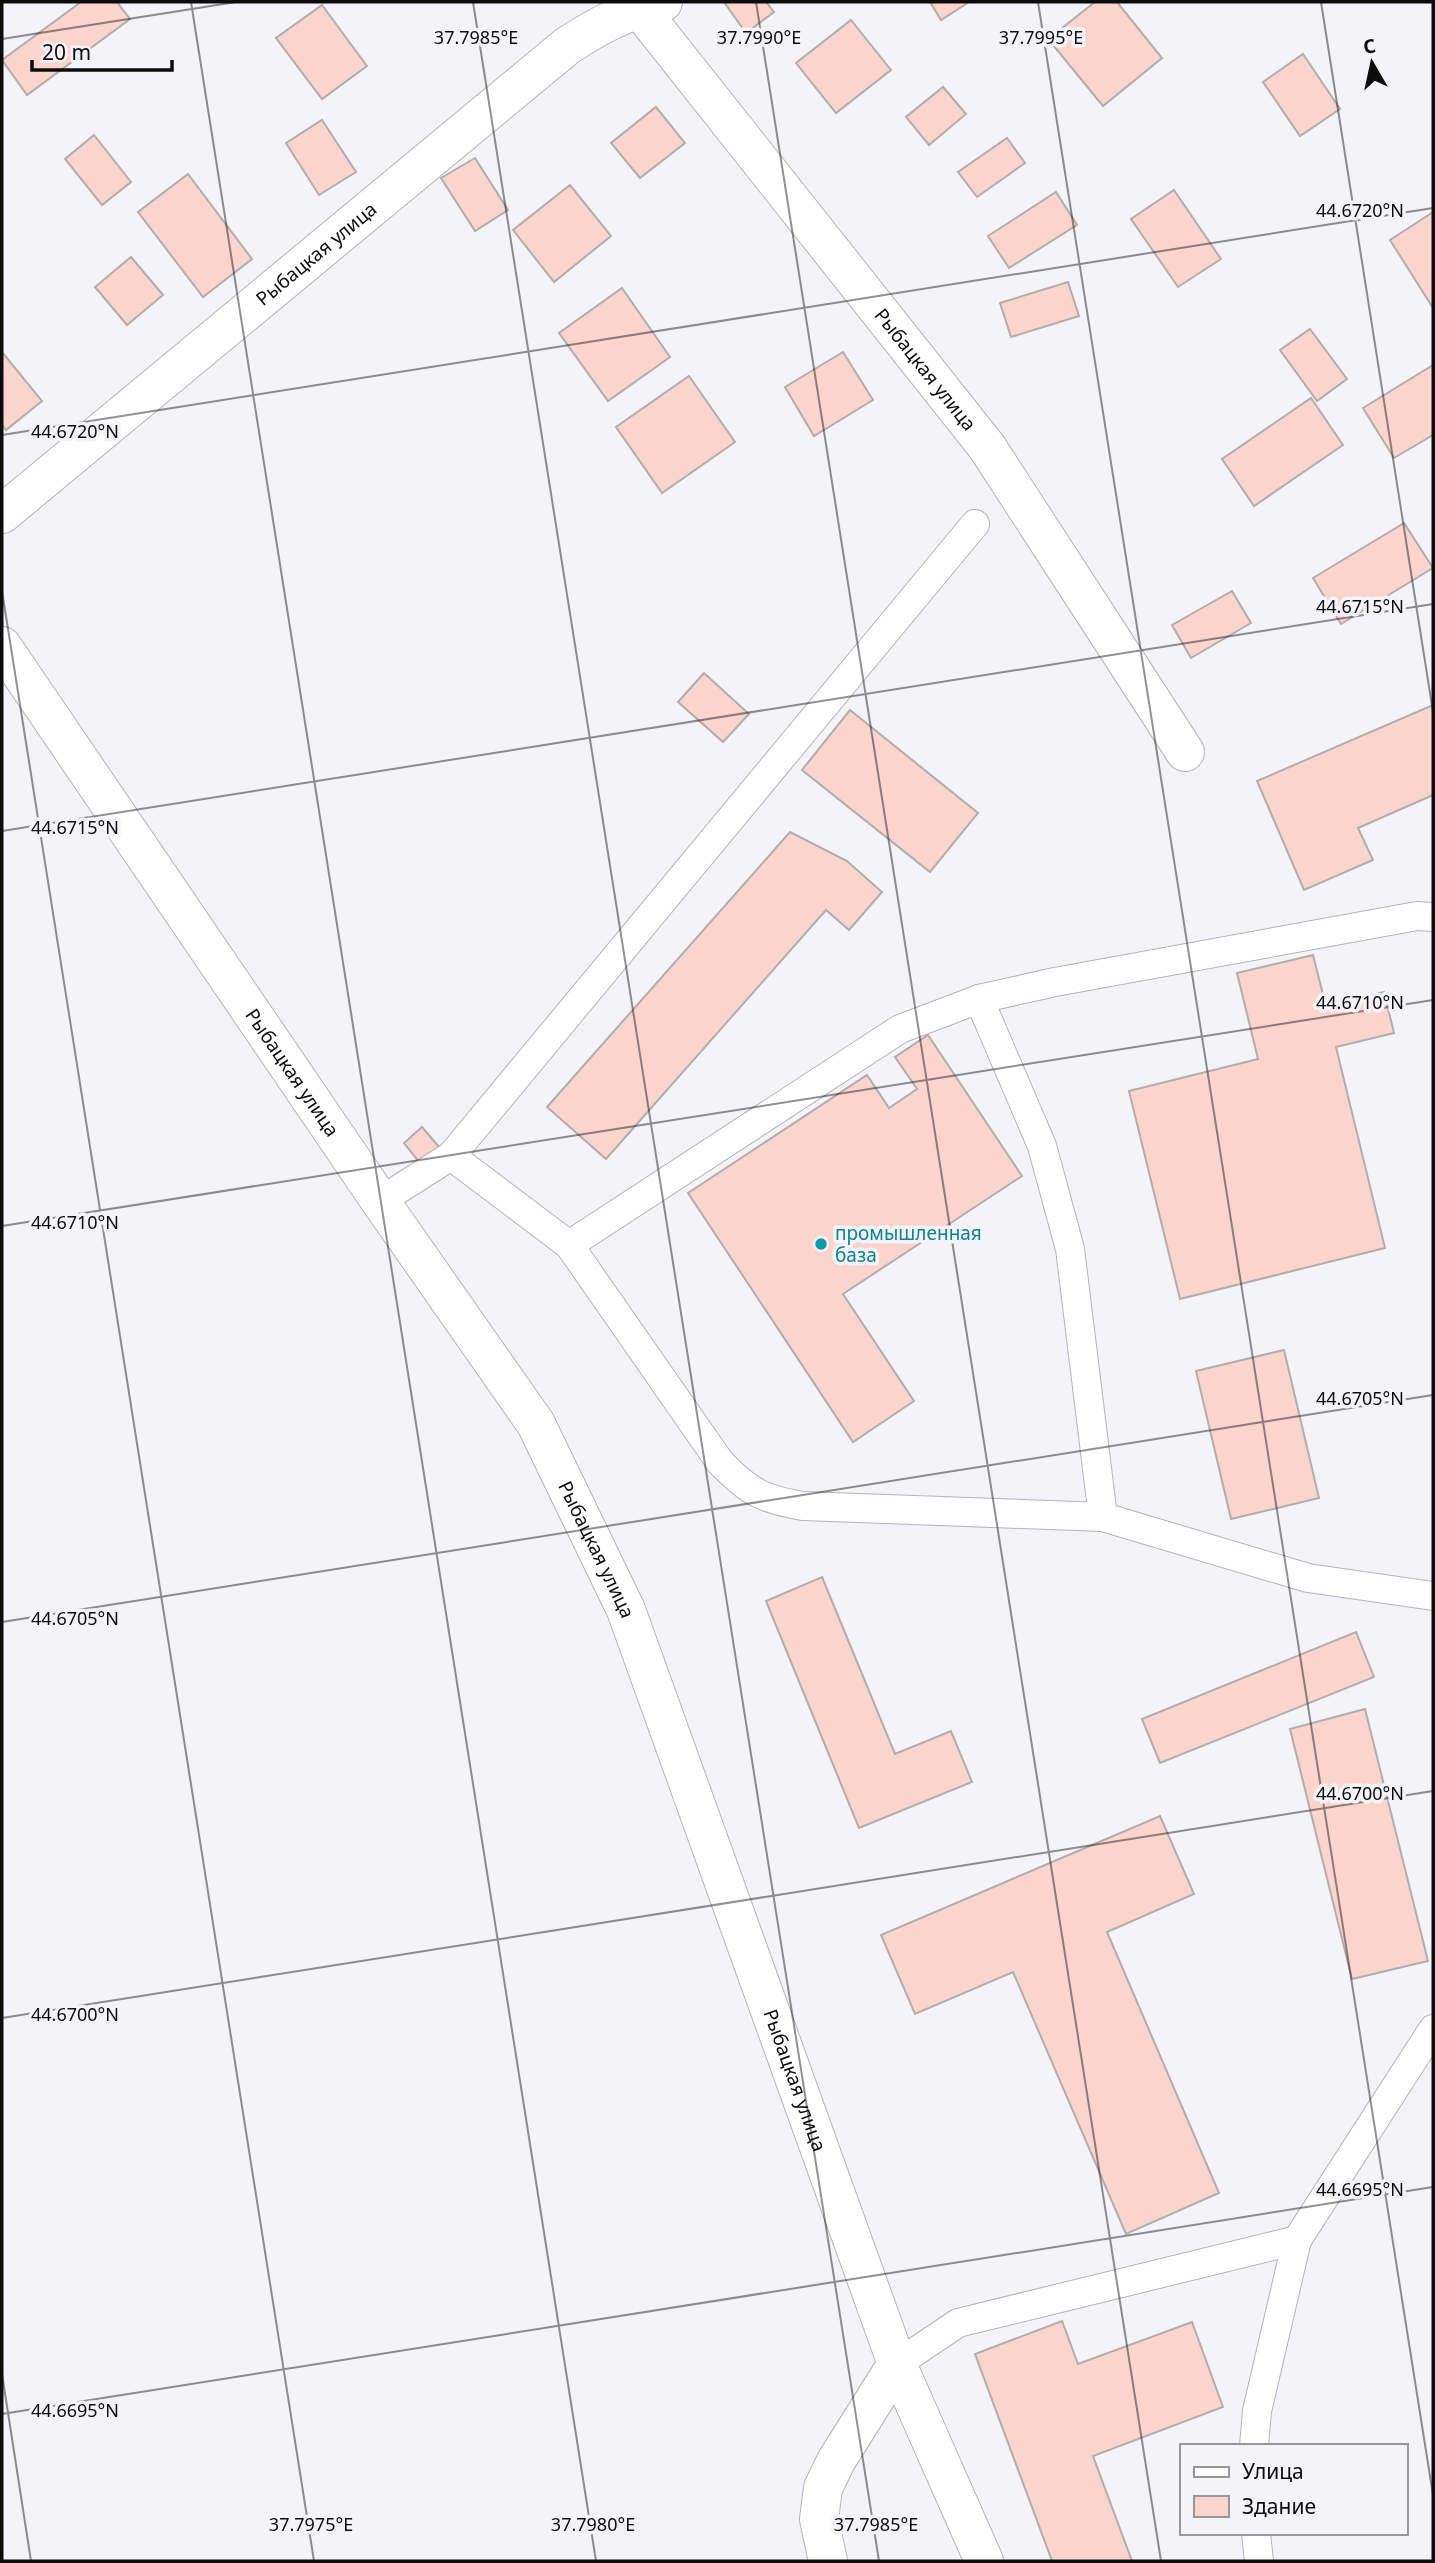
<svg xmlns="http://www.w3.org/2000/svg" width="1435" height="2563" font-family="'Noto Sans',sans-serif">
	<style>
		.building { fill: #fbd4cd; stroke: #b1adac; stroke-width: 2 }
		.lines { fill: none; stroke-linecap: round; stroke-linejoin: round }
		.service-casing { stroke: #b4b4b8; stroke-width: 30 }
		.minor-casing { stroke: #b4b4b8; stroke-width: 40 }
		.service { stroke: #fff; stroke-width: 28 }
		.minor { stroke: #fff; stroke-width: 38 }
		.ticks { fill: none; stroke: #0c0c0d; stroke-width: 2; stroke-opacity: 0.45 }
		.culture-dot { fill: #0f9aa8; stroke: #f4f4f8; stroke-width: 2.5 }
		.labels { text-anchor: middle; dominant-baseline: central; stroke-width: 7; stroke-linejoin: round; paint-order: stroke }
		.street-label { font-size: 19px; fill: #0c0c0d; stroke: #f4f4f8 }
		.culture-label { font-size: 19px; fill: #0d838f; stroke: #f4f4f8; text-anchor: start }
		.ticks-label { font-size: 18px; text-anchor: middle; fill: #0c0c0d; stroke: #f4f4f8; stroke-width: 7; stroke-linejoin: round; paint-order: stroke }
	</style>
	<rect width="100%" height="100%" fill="#f4f4f8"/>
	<!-- building -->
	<g class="building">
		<polygon points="81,2 117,2 130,19 27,95 2,60"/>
		<polygon points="724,2 766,2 774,12 746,33"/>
		<polygon points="930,2 969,2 941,20"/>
		<polygon points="1095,2 1117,2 1162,58 1103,106 1048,39"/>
		<polygon points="322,5 367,66 322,99 276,38"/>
		<polygon points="851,20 891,70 836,113 796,63"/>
		<polygon points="1303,54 1340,109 1300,136 1263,82"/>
		<polygon points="943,87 966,114 929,145 906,117"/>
		<polygon points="656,107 685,143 640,178 611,143"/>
		<polygon points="322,120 356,172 319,195 286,143"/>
		<polygon points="94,135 131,182 102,205 65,159"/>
		<polygon points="1007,138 1025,163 977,197 958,172"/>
		<polygon points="475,158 508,210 475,231 441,178"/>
		<polygon points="188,174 252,259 203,297 138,212"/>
		<polygon points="570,185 611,236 554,282 513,230"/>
		<polygon points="1174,190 1221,259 1178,287 1131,219"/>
		<polygon points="1056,192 1077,225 1009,268 988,236"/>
		<polygon points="1433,212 1433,308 1390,240"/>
		<polygon points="131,257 163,295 127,325 95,287"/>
		<polygon points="1068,282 1079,316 1011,337 1000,303"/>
		<polygon points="622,288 670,357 608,401 559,333"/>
		<polygon points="1310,329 1347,379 1317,401 1280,350"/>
		<polygon points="2,352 42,401 6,430 2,425"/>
		<polygon points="843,352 873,400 814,436 785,387"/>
		<polygon points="1433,365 1433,435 1394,458 1363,408"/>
		<polygon points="689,376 735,442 662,493 616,427"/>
		<polygon points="1311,398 1343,445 1254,506 1222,459"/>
		<polygon points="1404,523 1433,568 1341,624 1313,578"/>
		<polygon points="1232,591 1251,623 1191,658 1172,625"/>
		<polygon points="704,673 749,714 723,742 678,702"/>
		<polygon points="1433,705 1433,795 1358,828 1373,860 1304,890 1257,781"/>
		<polygon points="850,710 978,813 930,872 802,770"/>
		<polygon points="790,832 847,861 882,892 849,930 826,910 606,1159 547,1107"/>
		<polygon points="1313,955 1326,1006 1384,992 1394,1033 1336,1047 1385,1248 1180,1299 1129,1091 1258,1059 1237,973"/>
		<polygon points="928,1035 1022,1176 843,1294 914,1401 853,1442 688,1193 867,1075 889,1108 917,1089 895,1057"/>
		<polygon points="422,1127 439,1147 420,1163 404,1143"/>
		<polygon points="1284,1350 1319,1498 1231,1519 1196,1371"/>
		<polygon points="822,1577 895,1754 951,1731 972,1782 859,1828 766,1601"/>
		<polygon points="1356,1632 1374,1677 1160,1763 1142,1719"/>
		<polygon points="1365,1709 1428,1961 1352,1979 1290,1729"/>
		<polygon points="1160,1816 1194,1894 1107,1932 1219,2193 1126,2234 1013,1972 915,2014 881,1935"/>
		<polygon points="1062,2321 1078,2364 1192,2322 1223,2407 1093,2456 1132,2561 1052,2561 975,2354"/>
	</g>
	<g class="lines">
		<defs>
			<g id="service">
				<polyline points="979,999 1042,1146 1070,1249 1103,1517"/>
				<polyline points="451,1156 569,1245 900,1029 979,999 1055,982 1417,916 1433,917"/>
				<polyline points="380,1201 451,1156 975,524"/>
				<path d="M569,1245L720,1462C749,1492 762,1499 803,1506L1103,1517L1308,1578L1433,1596"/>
				<polyline points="897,2364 958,2323 1297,2240 1433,2029"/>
				<polyline points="1254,2446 1257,2411 1297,2240"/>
				<polyline points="1256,2533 1259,2561"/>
			</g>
			<g id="minor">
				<path id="s1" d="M634,2L987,447L1185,752"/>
				<path id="s2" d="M2,514L567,46C599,25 626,11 663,2"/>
				<path id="s3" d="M2,646L380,1201L536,1424L626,1610L897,2364L984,2561"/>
				<polyline points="828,2561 819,2519 823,2488 836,2461 897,2364"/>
			</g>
		</defs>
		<!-- service casing -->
		<use href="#service" class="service-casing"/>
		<!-- minor casing -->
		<use href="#minor" class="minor-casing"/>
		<!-- service -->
		<use href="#service" class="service"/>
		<!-- minor -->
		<use href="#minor" class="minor"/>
	</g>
	<!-- ticks -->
	<path class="ticks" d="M191,2L596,2561M473,2L879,2561M756,2L1161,2561M1038,2L1433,2495M1321,2L1433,712M2,39L236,2M2,435L1433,208M2,591L314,2561M2,831L1433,604M2,1226L1433,1000M2,1622L1433,1395M2,2018L1433,1791M2,2374L31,2561M2,2414L1433,2187"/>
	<!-- markers -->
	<circle class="culture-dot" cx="821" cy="1244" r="7"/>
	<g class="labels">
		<!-- street labels -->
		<g class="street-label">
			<text stroke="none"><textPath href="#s2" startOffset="408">Рыбацкая улица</textPath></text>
			<text stroke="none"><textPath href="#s1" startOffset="469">Рыбацкая улица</textPath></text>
			<text stroke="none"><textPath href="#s3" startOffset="516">Рыбацкая улица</textPath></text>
			<text stroke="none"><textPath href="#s3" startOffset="1083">Рыбацкая улица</textPath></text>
			<text stroke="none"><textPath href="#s3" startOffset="1650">Рыбацкая улица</textPath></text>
		</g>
		<!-- culture labels -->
		<g class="culture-label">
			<text x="835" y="1233">промышленная<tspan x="835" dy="22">база</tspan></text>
		</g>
	</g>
	<g class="ticks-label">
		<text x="1041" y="44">37.7995°E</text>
		<text x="476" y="44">37.7985°E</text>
		<text x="759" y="44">37.7990°E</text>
		<text x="1360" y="217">44.6720°N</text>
		<text x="75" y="438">44.6720°N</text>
		<text x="1360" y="613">44.6715°N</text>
		<text x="75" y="834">44.6715°N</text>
		<text x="1360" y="1009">44.6710°N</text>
		<text x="75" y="1229">44.6710°N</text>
		<text x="1360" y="1405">44.6705°N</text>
		<text x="75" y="1625">44.6705°N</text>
		<text x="1360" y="1800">44.6700°N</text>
		<text x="75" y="2021">44.6700°N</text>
		<text x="1360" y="2196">44.6695°N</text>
		<text x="75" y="2417">44.6695°N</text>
		<text x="311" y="2531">37.7975°E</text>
		<text x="593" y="2531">37.7980°E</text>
		<text x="876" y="2531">37.7985°E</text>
	</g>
	<!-- border -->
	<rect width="1435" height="2563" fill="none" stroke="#0c0c0d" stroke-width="7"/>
	<!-- legend -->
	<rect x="1180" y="2444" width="228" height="91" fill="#f4f4f8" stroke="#97979a" stroke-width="2"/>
	<rect x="1194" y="2467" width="35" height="10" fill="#ffffff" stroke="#97979a" stroke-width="2"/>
	<text x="1242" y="2479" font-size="21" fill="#0c0c0d">Улица</text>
	<rect x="1194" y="2496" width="35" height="21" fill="#fbd4cd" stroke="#97979a" stroke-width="2"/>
	<text x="1242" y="2514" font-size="21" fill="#0c0c0d">Здание</text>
	<!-- north arrow -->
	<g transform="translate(1372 63) rotate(351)" stroke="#f4f4f8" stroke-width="5" paint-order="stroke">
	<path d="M0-5L12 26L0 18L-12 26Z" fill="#0c0c0d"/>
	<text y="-10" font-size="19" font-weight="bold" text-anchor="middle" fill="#0c0c0d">С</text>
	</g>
	<!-- scale -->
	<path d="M32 60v10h140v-10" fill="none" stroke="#0c0c0d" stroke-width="3.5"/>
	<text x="42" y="60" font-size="21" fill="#0c0c0d" stroke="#f4f4f8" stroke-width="5" paint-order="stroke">20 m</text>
</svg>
